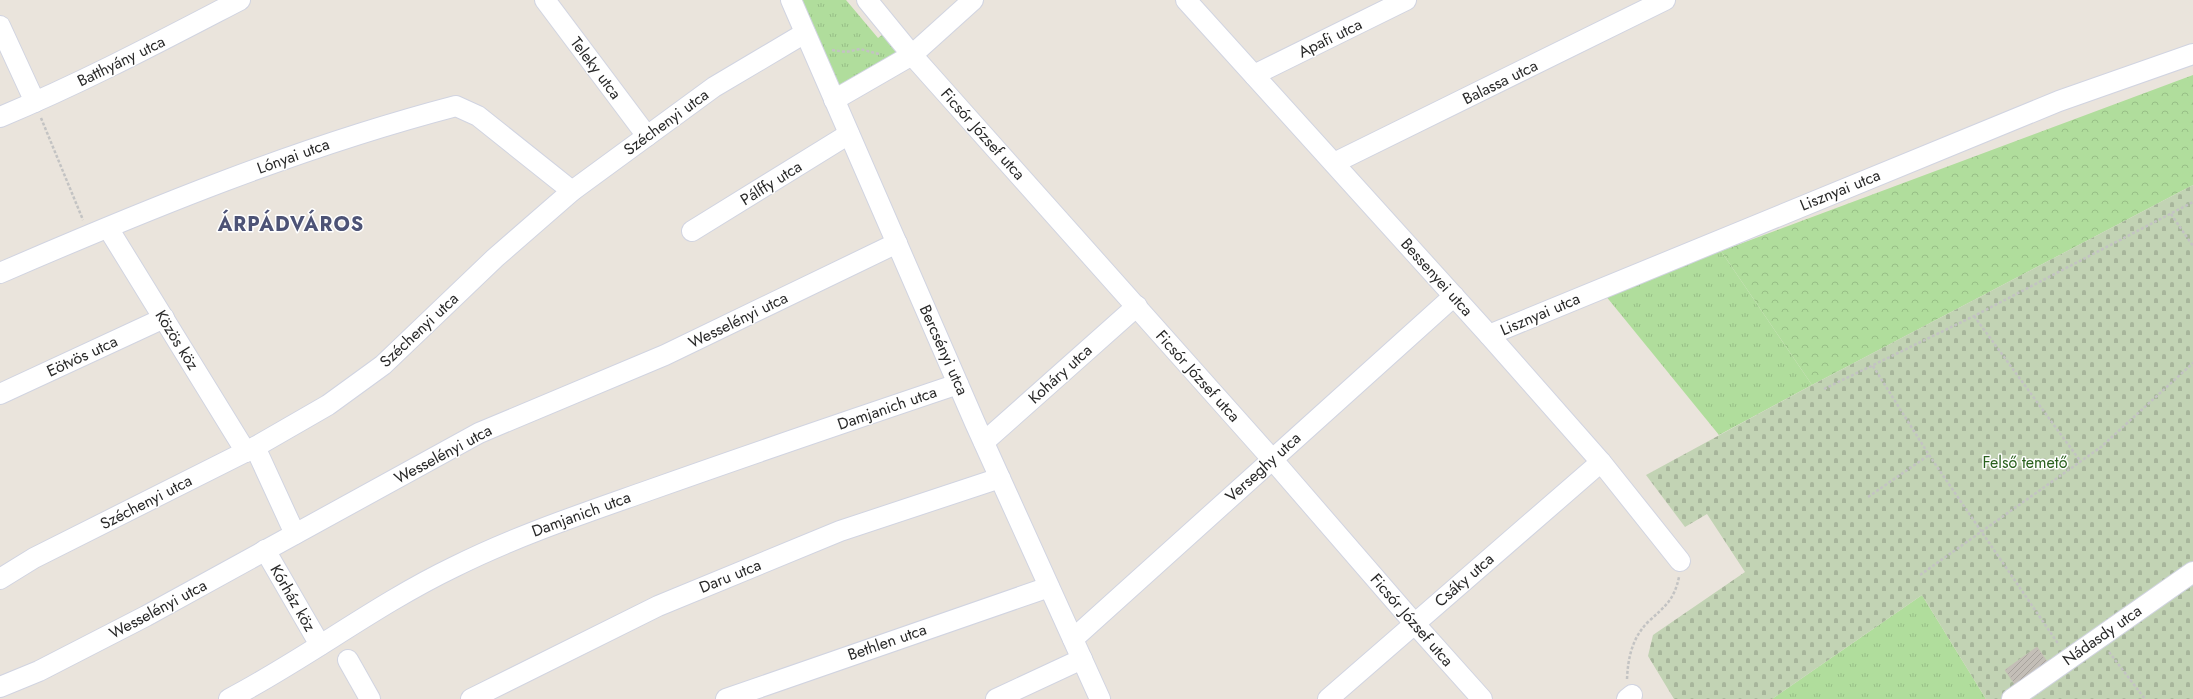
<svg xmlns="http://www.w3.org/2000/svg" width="2193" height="699" font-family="Jost,sans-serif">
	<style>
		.grass { fill: url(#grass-tufts) }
		.forest { fill: url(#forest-crowns) }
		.cemetery { fill: url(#cemetery-stones) }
		.building { fill: url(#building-hatch); stroke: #c5c0b6 }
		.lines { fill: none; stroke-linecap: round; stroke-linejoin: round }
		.minor-casing { stroke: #d1d4e1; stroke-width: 22 }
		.path { stroke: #c3c3c3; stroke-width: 2.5; stroke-dasharray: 3 2; stroke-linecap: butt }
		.minor { stroke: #fff; stroke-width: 20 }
		.labels { text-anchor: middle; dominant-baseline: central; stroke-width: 3; stroke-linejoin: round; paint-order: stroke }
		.street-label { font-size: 16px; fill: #292929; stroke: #fff }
		.park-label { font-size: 16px; fill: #2a611e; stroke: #fff }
		.district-label { font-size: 20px; font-weight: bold; letter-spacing: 1px; fill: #4d5376; stroke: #fff }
	</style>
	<defs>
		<pattern id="grass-tufts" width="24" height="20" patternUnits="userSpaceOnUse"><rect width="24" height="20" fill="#b0dd9c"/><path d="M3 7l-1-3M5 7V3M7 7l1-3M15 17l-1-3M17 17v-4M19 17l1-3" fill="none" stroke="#97be86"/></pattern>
		<pattern id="forest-crowns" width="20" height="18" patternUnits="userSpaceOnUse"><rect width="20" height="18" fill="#b0dd9c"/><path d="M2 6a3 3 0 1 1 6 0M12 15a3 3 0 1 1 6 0" fill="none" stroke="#97be86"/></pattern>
		<pattern id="cemetery-stones" width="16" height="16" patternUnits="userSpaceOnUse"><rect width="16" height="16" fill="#c2d3b4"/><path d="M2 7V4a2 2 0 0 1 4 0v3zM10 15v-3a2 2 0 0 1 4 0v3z" fill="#a7b59b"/></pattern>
		<pattern id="building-hatch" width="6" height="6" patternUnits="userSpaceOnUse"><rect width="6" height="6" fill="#c3beb7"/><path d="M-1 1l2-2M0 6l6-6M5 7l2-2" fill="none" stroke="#a8a39d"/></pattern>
	</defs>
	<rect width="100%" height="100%" fill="#eae4dc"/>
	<!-- grass -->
	<g class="grass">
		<polygon points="791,0 846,0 878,38 890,29 912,55 834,100"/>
		<polygon points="1721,251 1812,385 1719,435 1605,295"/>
		<polygon points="1922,595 1986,699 1772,699"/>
	</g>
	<!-- forest -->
	<polygon class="forest" points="2193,75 2193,185 1812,385 1721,251"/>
	<!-- cemetery -->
	<polygon class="cemetery" points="2193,185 2193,699 1986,699 1922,595 1772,699 1674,699 1648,656 1653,635 1745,572 1707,514 1685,527 1646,475 1812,385"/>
	<!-- building -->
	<polygon class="building" points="2037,647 2048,663 2016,686 2005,670"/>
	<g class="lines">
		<defs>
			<g id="minor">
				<polyline points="545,0 647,136"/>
				<polyline points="791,0 975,423 1100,699"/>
				<polyline points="867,0 912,55 1272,459 1414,623 1482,699"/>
				<polyline points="1186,0 1489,335 1601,462 1680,561"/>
				<polyline points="0,26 35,102"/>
				<polyline points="1254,75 1406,0"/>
				<polyline points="834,100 912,55 973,0"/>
				<path d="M0,117C82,83 161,41 240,0"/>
				<polyline points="1334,163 1665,0"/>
				<polyline points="108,228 246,452"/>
				<polyline points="692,231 849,134"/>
				<path d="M0,273C148,209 299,147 456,106L478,116L572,191"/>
				<polyline points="1489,335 2059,101 2193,54"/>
				<polyline points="0,394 164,318"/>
				<polyline points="984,442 1137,306"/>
				<polyline points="255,447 295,534"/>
				<polyline points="265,550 320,645"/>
				<polyline points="0,579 34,558 255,447 328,405 383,365 495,258 572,191 714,87 805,33"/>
				<polyline points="1073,639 1454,296"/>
				<polyline points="348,660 370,699"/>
				<polyline points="0,687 39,671 146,616 479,433 665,355 897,243"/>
				<path d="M229,699C306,659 375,605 454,567C516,536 582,514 647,491C751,454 854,419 958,384"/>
				<polyline points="471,699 658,606 840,531 1000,478"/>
				<polyline points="726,699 1049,587"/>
				<polyline points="996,699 1082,659"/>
				<polyline points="1328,699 1601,462"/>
				<polyline points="1627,699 1632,695"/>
				<polyline points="2012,699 2193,572"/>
			</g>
		</defs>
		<!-- minor casing -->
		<use href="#minor" class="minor-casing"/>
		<!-- path -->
		<g class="path">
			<polyline points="832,50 846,52 860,49 879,54"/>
			<polyline points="41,118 83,220"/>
			<polyline points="2171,214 2193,246"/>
			<polyline points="1974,316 2081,462"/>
			<polyline points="1873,366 1929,455 2059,645"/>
			<polyline points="1824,389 1974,316 2193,202"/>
			<polyline points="1868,497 1929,455"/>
			<polyline points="1920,575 2101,447 2193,363"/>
			<polyline points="2109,652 2145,699"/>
			<path d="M1627,679C1628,658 1632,638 1648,622C1664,607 1674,601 1679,577"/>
		</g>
		<!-- minor -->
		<use href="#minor" class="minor"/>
	</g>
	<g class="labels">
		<!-- street labels -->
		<g class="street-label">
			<text transform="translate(1330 38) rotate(-26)">Apafi utca</text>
			<text transform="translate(121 61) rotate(-26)">Batthyány utca</text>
			<text transform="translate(596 68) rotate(53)">Teleky utca</text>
			<text transform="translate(1500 82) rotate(-26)">Balassa utca</text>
			<text transform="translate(666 122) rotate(-36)">Széchenyi utca</text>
			<text transform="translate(983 134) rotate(48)">Ficsór József utca</text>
			<text transform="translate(293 156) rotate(-20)">Lónyai utca</text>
			<text transform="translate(771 183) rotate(-32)">Pálffy utca</text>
			<text transform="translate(1840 190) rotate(-22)">Lisznyai utca</text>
			<text transform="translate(1437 277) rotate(48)">Bessenyei utca</text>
			<text transform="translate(1540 314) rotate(-23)">Lisznyai utca</text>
			<text transform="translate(738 320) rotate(-26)">Wesselényi utca</text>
			<text transform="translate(419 330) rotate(-43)">Széchenyi utca</text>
			<text transform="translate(177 340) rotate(58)">Közös köz</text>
			<text transform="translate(944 350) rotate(66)">Bercsényi utca</text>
			<text transform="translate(82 356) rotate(-25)">Eötvös utca</text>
			<text transform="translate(1060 374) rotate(-42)">Koháry utca</text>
			<text transform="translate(1198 376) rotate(48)">Ficsór József utca</text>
			<text transform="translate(887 408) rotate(-19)">Damjanich utca</text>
			<text transform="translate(443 454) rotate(-28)">Wesselényi utca</text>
			<text transform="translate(1263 467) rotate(-42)">Verseghy utca</text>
			<text transform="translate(146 502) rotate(-27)">Széchenyi utca</text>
			<text transform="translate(581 514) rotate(-20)">Damjanich utca</text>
			<text transform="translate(730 576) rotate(-22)">Daru utca</text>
			<text transform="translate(1464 580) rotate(-41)">Csáky utca</text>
			<text transform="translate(293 598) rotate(60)">Kórház köz</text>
			<text transform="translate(158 609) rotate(-28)">Wesselényi utca</text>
			<text transform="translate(1412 620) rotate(49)">Ficsór József utca</text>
			<text transform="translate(2102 635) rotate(-35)">Nádasdy utca</text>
			<text transform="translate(887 642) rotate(-19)">Bethlen utca</text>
		</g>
		<!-- park labels -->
		<g class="park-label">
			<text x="2025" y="462">Felső temető</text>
		</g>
		<!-- district labels -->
		<g class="district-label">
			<text x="291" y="224">ÁRPÁDVÁROS</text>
		</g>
	</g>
</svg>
